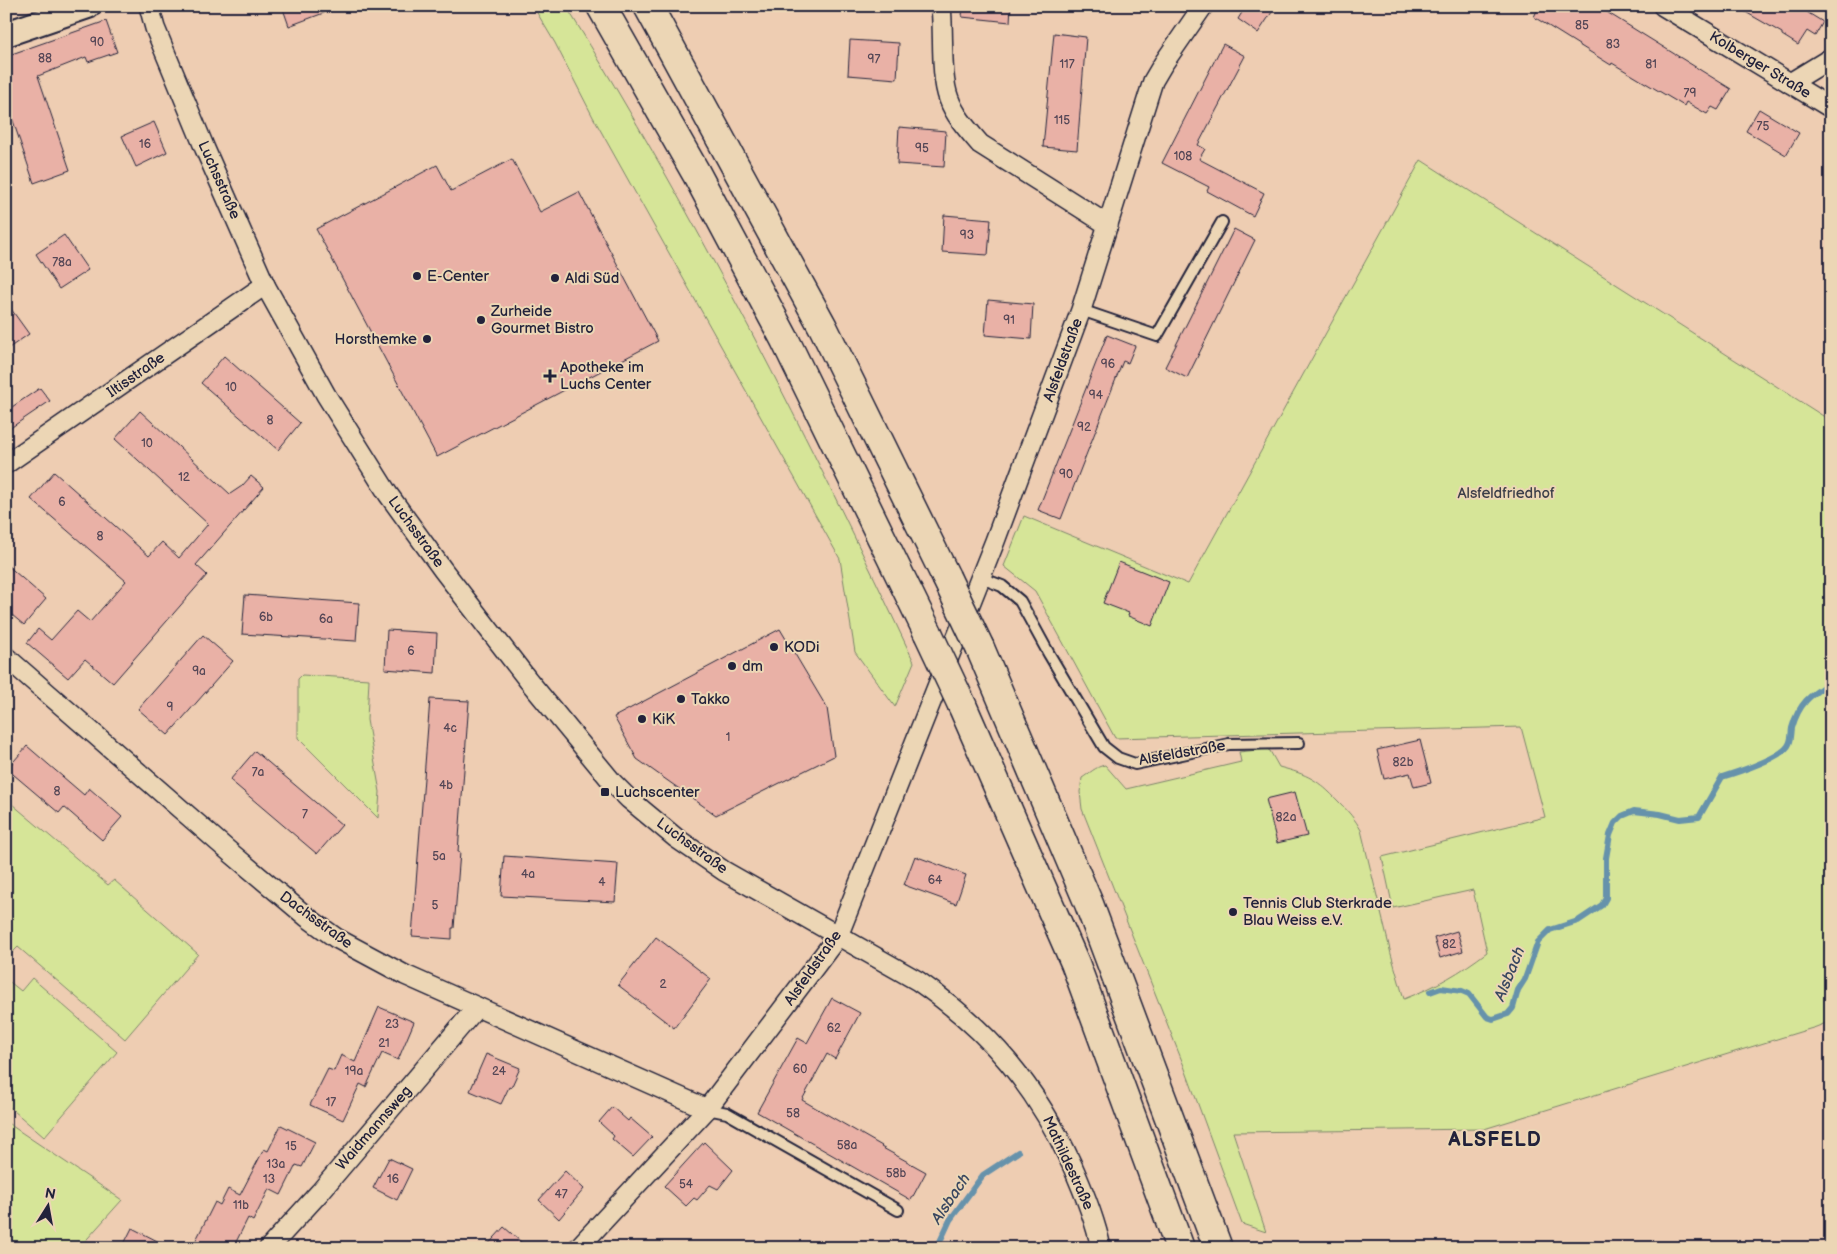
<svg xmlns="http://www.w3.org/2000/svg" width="1837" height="1254" font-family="'Balsamiq Sans',sans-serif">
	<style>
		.green { fill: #d6e598; stroke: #7c846a }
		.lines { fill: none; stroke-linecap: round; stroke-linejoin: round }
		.stream { stroke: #6692ab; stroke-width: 6 }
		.building { fill: #e9b1a6; stroke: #22223b }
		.service-casing { stroke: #22223b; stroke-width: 14 }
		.minor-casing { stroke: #22223b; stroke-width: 22 }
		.tertiary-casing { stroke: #22223b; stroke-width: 28 }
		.motorway-casing { stroke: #22223b; stroke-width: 31 }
		.service { stroke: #ecd6b5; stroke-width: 10 }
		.minor { stroke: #ecd6b5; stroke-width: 19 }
		.tertiary { stroke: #ecd6b5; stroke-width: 24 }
		.motorway { stroke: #ecd6b5; stroke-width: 28 }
		.motorway-bridge-casing { stroke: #22223b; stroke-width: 31; stroke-linecap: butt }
		.motorway-bridge { stroke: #ecd6b5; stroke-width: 28 }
		.poi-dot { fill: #22223b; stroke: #ecd6b5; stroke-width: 2 }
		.labels { text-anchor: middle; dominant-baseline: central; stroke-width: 4; stroke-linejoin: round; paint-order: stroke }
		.number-label { font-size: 12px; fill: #544656 }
		.street-label { font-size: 15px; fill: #22223b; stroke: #ecd6b5 }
		.poi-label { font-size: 15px; fill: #22223b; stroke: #ecd6b5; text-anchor: start }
		.park-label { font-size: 15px; fill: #3d3f49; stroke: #ecd6b5 }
		.water-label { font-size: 16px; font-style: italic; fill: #394760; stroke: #ecd6b5 }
		.district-label { font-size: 20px; font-weight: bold; letter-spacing: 1px; fill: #22223b; stroke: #ecd6b5 }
	</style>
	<rect width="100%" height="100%" fill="#eecdb2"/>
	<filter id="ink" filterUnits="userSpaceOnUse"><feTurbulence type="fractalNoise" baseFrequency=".02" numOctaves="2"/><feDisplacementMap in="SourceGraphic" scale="10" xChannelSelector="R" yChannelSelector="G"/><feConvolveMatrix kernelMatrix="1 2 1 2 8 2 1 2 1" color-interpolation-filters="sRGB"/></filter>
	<g filter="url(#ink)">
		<!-- green -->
		<g class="green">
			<path d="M533,6H566C697,217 809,438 914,662L895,707L855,652L840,559L593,117L555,43Z"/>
			<path d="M1421,160L1831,421V1021L1816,1027L1484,1129L1233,1132L1266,1232L1242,1224L1184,1066L1082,809L1080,792L1082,778C1090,773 1095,767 1105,765L1126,789L1241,762L1239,752L1267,749L1270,751L1279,767C1309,775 1317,779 1339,802C1348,811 1355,819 1361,830L1391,954L1404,999C1435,987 1461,972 1487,952L1473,890L1393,908L1382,857L1545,817L1521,727L1115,738L1035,591L1004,566L1024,516L1188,584Z"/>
			<polygon points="302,675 369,679 367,720 380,792 378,818 298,738 298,679"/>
			<polygon points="6,799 108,885 114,880 198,954 125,1039 18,947 6,959"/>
			<polygon points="32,978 117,1052 44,1137 6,1104 6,979 21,991"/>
			<polygon points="6,1122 122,1200 79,1248 6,1248"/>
		</g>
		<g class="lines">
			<!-- stream -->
			<g class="stream">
				<path d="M1430,992L1441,988L1462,991L1469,994L1487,1017L1493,1019L1508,1014L1513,1008L1518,990L1525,979L1538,942L1550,930L1578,921L1602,905L1606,898V858L1610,835L1615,823L1622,816L1634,811L1660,814L1680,819L1699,817L1722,777C1738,772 1779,759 1788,746C1792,740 1791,734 1792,728C1799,703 1810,695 1831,682"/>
				<polyline points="937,1248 950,1220 983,1175 1018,1152"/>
			</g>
		</g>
		<!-- building -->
		<g class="building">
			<polygon points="282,6 337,6 337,8 289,26"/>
			<polygon points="963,6 1011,6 1010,22 962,17"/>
			<polygon points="1246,6 1276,6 1258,33 1238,19"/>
			<polygon points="1539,6 1597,6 1731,89 1718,110 1712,107 1707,114 1686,102 1684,106 1612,63 1611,65 1534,17"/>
			<polygon points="1735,6 1797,6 1823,22 1815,36 1807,31 1798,45 1782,35 1782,33"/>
			<polygon points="106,21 117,52 88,62 86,57 38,76 70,170 34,183 6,100 6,90 11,88 6,74 6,56"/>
			<polygon points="1054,33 1086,37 1077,150 1043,147"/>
			<polygon points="850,40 899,43 897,79 848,75"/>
			<polygon points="1223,44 1245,56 1198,145 1205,149 1199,159 1264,193 1253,216 1207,191 1209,187 1162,163"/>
			<polygon points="1759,109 1799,133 1786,155 1746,131"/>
			<polygon points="154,122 167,152 136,167 122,136"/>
			<polygon points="899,127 946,131 944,167 897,164"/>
			<polygon points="512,159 540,212 579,192 658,341 437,457 316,229 437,165 451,191"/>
			<polygon points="944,215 991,219 988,255 942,252"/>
			<polygon points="1234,229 1255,240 1187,378 1165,367"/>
			<polygon points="64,235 88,270 59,289 36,254"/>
			<polygon points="988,300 1033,304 1031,339 985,335"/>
			<polygon points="6,302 29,334 6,350"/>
			<polygon points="1107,335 1135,346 1128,363 1123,361 1061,519 1038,510"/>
			<polygon points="224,356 300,423 278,450 201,383"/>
			<polygon points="40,388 50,401 6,431 6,411"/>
			<polygon points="140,411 230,494 242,486 251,476 264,487 196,565 207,575 113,683 85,659 68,678 27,643 38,629 51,640 77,611 90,622 126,581 31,499 54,472 149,556 162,542 179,558 208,524 115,439"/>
			<polygon points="1119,562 1169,582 1152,626 1128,616 1129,613 1103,603"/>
			<polygon points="6,564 46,599 24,625 6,610"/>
			<polygon points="245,595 359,603 356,641 242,634"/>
			<polygon points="780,629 827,708 834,756 716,815 637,759 614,717"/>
			<polygon points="387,630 437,633 435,673 385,669"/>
			<polygon points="203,635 233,661 168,735 138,709"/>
			<polygon points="430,699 469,701 458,852 460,852 454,928 452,928 452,939 412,936"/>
			<polygon points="1420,740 1431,783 1414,787 1410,773 1384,779 1377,750"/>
			<polygon points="27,746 84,795 89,788 122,817 102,840 64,807 59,813 7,769"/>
			<polygon points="255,751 342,825 317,854 230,780"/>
			<polygon points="1295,792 1307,836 1277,843 1266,799"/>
			<polygon points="504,856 618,864 615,902 501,896"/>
			<polygon points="915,856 966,875 956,904 904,885"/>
			<polygon points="1457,931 1463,951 1440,958 1434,938"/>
			<polygon points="656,937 711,979 674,1028 618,985"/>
			<polygon points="832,998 860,1013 835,1059 827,1054 802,1100 882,1146 881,1147 926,1172 911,1200 757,1112 798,1038 807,1043"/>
			<polygon points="379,1007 414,1022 398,1060 382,1053 366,1087 360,1084 343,1120 310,1105 328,1069 334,1071 341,1055 355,1062"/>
			<polygon points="486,1054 520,1068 511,1088 509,1087 501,1104 470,1091"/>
			<polygon points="612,1107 628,1121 630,1118 652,1137 633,1157 612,1139 614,1136 599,1122"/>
			<polygon points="281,1125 315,1142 302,1167 296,1165 281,1195 269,1189 253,1221 248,1218 233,1248 192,1248 215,1202 220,1205 228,1189 240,1195 264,1149 268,1151"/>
			<polygon points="704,1142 733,1170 718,1189 710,1185 697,1200 694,1198 686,1206 664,1186"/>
			<polygon points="389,1158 412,1169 397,1200 373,1188"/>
			<polygon points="565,1171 584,1189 559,1219 539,1200"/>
			<polygon points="504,1227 528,1248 485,1248"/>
			<polygon points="132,1228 171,1248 122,1248"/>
		</g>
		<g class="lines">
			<defs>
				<g id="service">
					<polyline points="1081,310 1157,336 1222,222"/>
					<polyline points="981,578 1002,586 1020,601 1049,654 1104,747 1118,758 1135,764 1229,744 1299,743"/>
					<polyline points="707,1109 727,1113 898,1210"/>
				</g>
				<g id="minor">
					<path d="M149,6L155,28L205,149L265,285L326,395L388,494L443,570L528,680L613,783L629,799L676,838L724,871L918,981C990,1031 1036,1086 1072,1165C1084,1192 1095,1219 1101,1248"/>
					<path d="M941,6C944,33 940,76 949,99C955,116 968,130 980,144L1108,225"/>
					<polyline points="1663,6 1831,108"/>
					<polyline points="1790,83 1831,58"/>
					<polyline points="6,464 265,285"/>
					<polyline points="6,657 231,853 307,917 336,938 405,975 707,1109"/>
					<polyline points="269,1248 320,1192 477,1007"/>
					<polyline points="578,1248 707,1109 838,936 995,541 1081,310 1153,81 1163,64 1203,6"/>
				</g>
				<polyline id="tertiary" points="6,34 88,6"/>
				<g id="motorway">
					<polyline points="601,6 696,173 785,340 928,633"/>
					<polyline points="648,6 823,327 946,577"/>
					<polyline points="980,648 1089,904 1218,1248"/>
					<polyline points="962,705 1075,963 1180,1248"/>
				</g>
			</defs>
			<!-- service casing -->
			<use href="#service" class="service-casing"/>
			<!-- minor casing -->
			<use href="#minor" class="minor-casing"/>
			<!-- tertiary casing -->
			<use href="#tertiary" class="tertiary-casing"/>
			<!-- motorway casing -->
			<use href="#motorway" class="motorway-casing"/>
			<!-- service -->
			<use href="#service" class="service"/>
			<!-- minor -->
			<use href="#minor" class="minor"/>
			<!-- tertiary -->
			<use href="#tertiary" class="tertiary"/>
			<!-- motorway -->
			<use href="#motorway" class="motorway"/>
			<defs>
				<g id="motorway-bridge">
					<polyline points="946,577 980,648"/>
					<polyline points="928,633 962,705"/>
				</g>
			</defs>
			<!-- motorway-bridge casing -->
			<use href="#motorway-bridge" class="motorway-bridge-casing"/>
			<!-- motorway-bridge -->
			<use href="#motorway-bridge" class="motorway-bridge"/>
		</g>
	</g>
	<!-- markers -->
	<g class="poi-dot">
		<circle cx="417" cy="276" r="5"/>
		<circle cx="555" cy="278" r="5"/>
		<circle cx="481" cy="320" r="5"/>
		<circle cx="427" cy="339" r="5"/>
		<path d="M547.5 368.5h5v5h5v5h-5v5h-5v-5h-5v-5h5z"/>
		<circle cx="774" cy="647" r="5"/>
		<circle cx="732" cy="666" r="5"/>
		<circle cx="681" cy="699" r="5"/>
		<circle cx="642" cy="719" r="5"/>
		<rect x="600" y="787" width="10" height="10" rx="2.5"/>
		<circle cx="1233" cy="912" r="5"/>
	</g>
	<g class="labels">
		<!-- number labels -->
		<g class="number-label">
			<text x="1582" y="25">85</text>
			<text x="97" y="42">90</text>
			<text x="1613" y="44">83</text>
			<text x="45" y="58">88</text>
			<text x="874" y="59">97</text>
			<text x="1067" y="64">117</text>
			<text x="1651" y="64">81</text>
			<text x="1690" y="93">79</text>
			<text x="1062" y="120">115</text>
			<text x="1763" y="126">75</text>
			<text x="145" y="144">16</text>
			<text x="922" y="148">95</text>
			<text x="1183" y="156">108</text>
			<text x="967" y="235">93</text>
			<text x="62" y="262">78a</text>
			<text x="1009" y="320">91</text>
			<text x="1108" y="364">96</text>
			<text x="231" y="387">10</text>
			<text x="1096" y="395">94</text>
			<text x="270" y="420">8</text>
			<text x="1084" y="427">92</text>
			<text x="147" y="443">10</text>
			<text x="1066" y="474">90</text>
			<text x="184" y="477">12</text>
			<text x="62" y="502">6</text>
			<text x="100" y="536">8</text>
			<text x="266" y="617">6b</text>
			<text x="326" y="619">6a</text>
			<text x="411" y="651">6</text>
			<text x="199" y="671">9a</text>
			<text x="170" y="707">9</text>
			<text x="450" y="728">4c</text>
			<text x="728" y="737">1</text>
			<text x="1403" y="762">82b</text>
			<text x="258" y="772">7a</text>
			<text x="446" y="785">4b</text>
			<text x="57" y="791">8</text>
			<text x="305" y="814">7</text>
			<text x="1286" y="817">82a</text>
			<text x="439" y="856">5a</text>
			<text x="528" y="874">4a</text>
			<text x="935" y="880">64</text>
			<text x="602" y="882">4</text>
			<text x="435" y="905">5</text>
			<text x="1449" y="944">82</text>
			<text x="663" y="984">2</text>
			<text x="392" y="1024">23</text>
			<text x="834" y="1028">62</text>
			<text x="384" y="1043">21</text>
			<text x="800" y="1069">60</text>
			<text x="354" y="1071">19a</text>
			<text x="499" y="1071">24</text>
			<text x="331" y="1102">17</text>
			<text x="793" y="1113">58</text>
			<text x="847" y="1145">58a</text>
			<text x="291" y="1146">15</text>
			<text x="276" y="1164">13a</text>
			<text x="896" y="1173">58b</text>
			<text x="269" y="1179">13</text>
			<text x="393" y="1179">16</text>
			<text x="686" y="1184">54</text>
			<text x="561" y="1194">47</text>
			<text x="241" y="1205">11b</text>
		</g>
		<!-- street labels -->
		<g class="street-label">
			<text transform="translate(1760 65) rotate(31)">Kolberger Straße</text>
			<text transform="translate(219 180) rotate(66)">Luchsstraße</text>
			<text transform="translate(1063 360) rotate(-70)">Alsfeldstraße</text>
			<text transform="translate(136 375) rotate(-35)">Iltisstraße</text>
			<text transform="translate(416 532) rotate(54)">Luchsstraße</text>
			<text transform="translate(1182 753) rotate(-10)">Alsfeldstraße</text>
			<text transform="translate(692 846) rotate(36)">Luchsstraße</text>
			<text transform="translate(316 920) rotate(36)">Dachsstraße</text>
			<text transform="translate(813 968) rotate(-55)">Alsfeldstraße</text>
			<text transform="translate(374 1128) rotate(-49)">Waidmannsweg</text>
			<text transform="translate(1068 1163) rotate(65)">Mathildestraße</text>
		</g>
		<!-- poi labels -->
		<g class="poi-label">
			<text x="427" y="276">E-Center</text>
			<text x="565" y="278">Aldi Süd</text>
			<text x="491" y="311">Zurheide<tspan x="491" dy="17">Gourmet Bistro</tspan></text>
			<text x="417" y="339" text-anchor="end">Horsthemke</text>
			<text x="560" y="367">Apotheke im<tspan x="560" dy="17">Luchs Center</tspan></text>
			<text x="784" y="647">KODi</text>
			<text x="742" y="666">dm</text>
			<text x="691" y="699">Takko</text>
			<text x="652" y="719">KiK</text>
			<text x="615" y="792">Luchscenter</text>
			<text x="1243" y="903">Tennis Club Sterkrade<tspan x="1243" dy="17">Blau Weiss e.V.</tspan></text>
		</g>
		<!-- park labels -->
		<g class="park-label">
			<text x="1506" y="493">Alsfeldfriedhof</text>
		</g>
		<!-- water labels -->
		<g class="water-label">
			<text transform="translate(1510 974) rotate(-68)">Alsbach</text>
			<text transform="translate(951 1199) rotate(-56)">Alsbach</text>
		</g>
		<!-- district labels -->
		<g class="district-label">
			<text x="1495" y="1140">ALSFELD</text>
		</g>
	</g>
	<!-- margin -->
	<rect width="1837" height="1254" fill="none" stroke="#ecd6b5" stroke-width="25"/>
	<rect x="12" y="12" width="1812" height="1229" fill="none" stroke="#22223b" stroke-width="2" filter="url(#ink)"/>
	<!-- north arrow -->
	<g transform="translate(48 1206) rotate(11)" stroke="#ecd6b5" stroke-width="4" paint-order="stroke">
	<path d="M0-4L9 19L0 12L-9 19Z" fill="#22223b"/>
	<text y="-8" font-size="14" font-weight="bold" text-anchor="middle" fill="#22223b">N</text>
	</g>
</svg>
